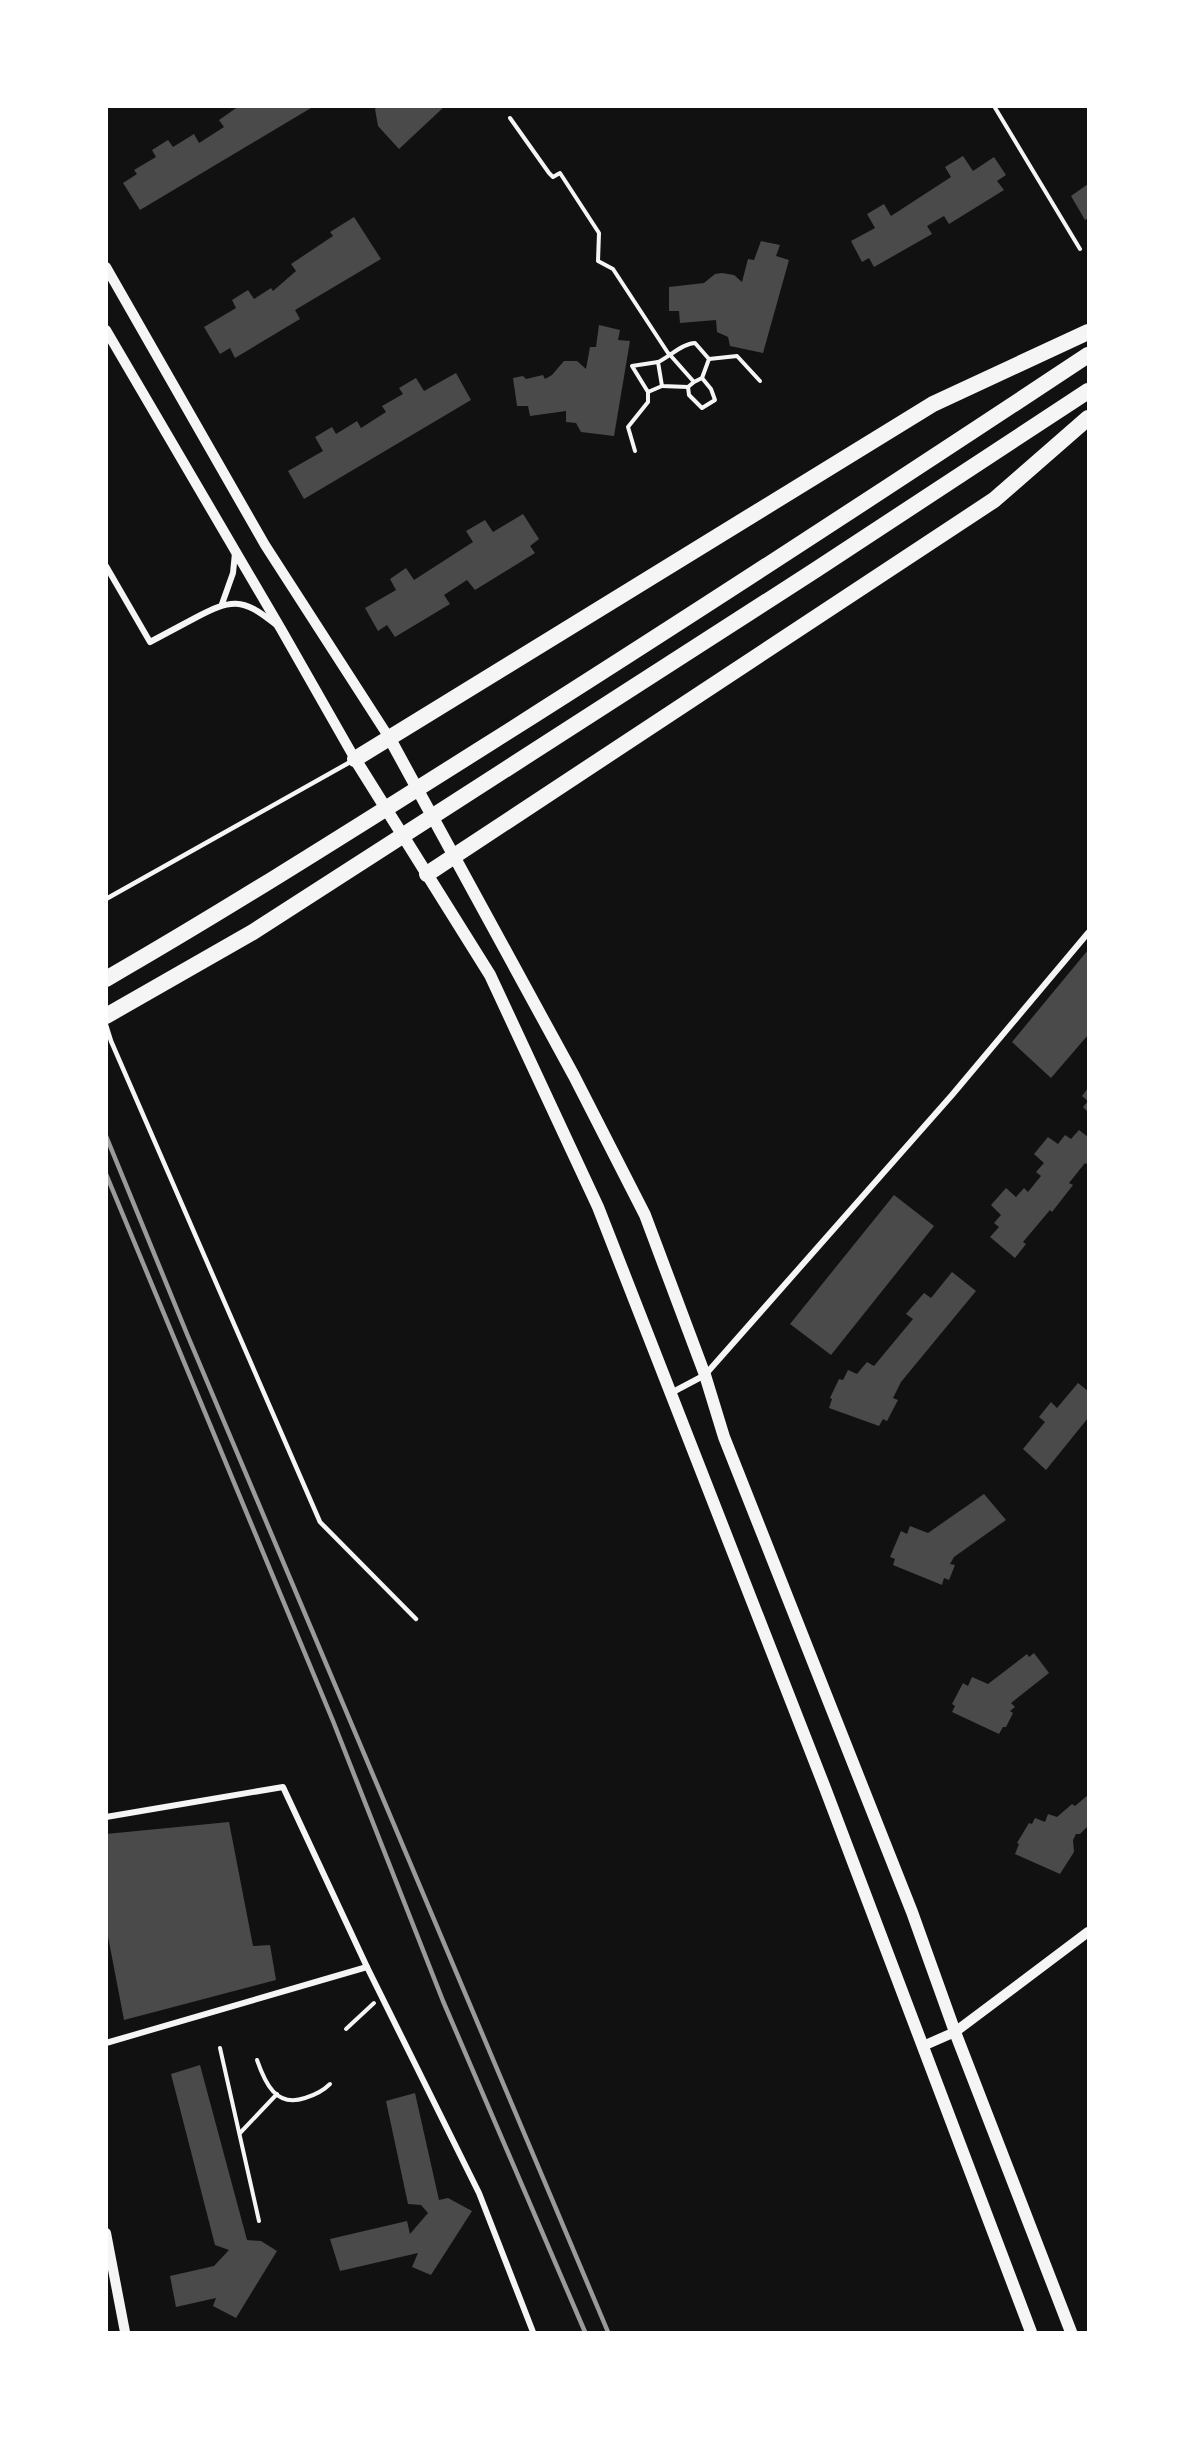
<svg xmlns="http://www.w3.org/2000/svg" width="1195" height="2439" font-family="'IBM Plex Sans',sans-serif">
	<style>
		.building { fill: #4a4a4a }
		.lines { fill: none; stroke-linecap: round; stroke-linejoin: round }
		.path { stroke: #f5f5f5; stroke-width: 4 }
		.service { stroke: #f5f5f5; stroke-width: 4.5 }
		.minor { stroke: #f5f5f5; stroke-width: 6 }
		.tertiary { stroke: #f5f5f5; stroke-width: 10 }
		.secondary { stroke: #f5f5f5; stroke-width: 12 }
		.trunk { stroke: #f5f5f5; stroke-width: 16 }
		.rail { stroke: #9a9a9a; stroke-width: 4.5 }
	</style>
	<rect width="100%" height="100%" fill="#111"/>
	<!-- building -->
	<g class="building">
		<polygon points="239,106 311,108 140,210 123,183 137,174 134,170 156,157 152,150 168,140 173,147 194,134 199,143 224,127 219,120"/>
		<polygon points="377,106 445,106 399,149 378,126 375,109"/>
		<polygon points="963,156 973,171 994,157 1006,175 997,181 1004,190 949,224 944,216 927,226 932,234 874,267 869,258 862,262 851,241 875,228 867,214 884,204 891,216 951,177 945,167"/>
		<polygon points="1088,184 1088,218 1085,220 1071,196"/>
		<polygon points="354,217 381,259 295,310 300,319 235,358 230,348 220,354 204,327 236,308 232,300 248,290 254,299 271,288 273,291 296,271 291,264 333,236 330,232"/>
		<polygon points="761,241 780,245 776,256 789,260 763,353 730,346 728,337 717,332 716,320 680,323 679,311 669,311 669,287 704,283 715,274 722,273 734,275 742,282 748,259 754,260"/>
		<polygon points="599,325 620,330 618,340 630,341 614,436 581,432 576,423 566,422 566,411 530,416 528,406 517,406 513,378 523,376 526,379 543,375 545,379 552,375 564,361 577,361 586,369 590,347 596,347"/>
		<polygon points="456,373 471,400 304,499 288,471 323,451 315,437 332,427 336,434 357,421 361,428 386,412 382,406 403,394 399,388 416,378 424,391"/>
		<polygon points="523,514 539,539 530,546 535,553 475,590 467,580 444,595 450,604 395,637 387,625 378,631 365,608 396,590 390,579 406,568 414,580 473,542 466,531 485,520 493,532"/>
		<polygon points="1088,950 1088,1035 1051,1078 1012,1042"/>
		<polygon points="1088,1088 1088,1112 1083,1107 1088,1101 1082,1096"/>
		<polygon points="1079,1130 1088,1137 1088,1165 1085,1163 1069,1183 1073,1185 1052,1212 1050,1210 1023,1242 1026,1244 1015,1258 990,1237 999,1227 994,1223 1001,1215 991,1205 1006,1188 1016,1197 1024,1188 1028,1192 1041,1176 1036,1172 1044,1163 1034,1154 1048,1137 1058,1144 1065,1135 1071,1139"/>
		<polygon points="894,1195 934,1226 831,1355 790,1324"/>
		<polygon points="952,1272 976,1291 901,1382 893,1398 898,1400 887,1421 883,1419 879,1426 829,1408 832,1399 830,1398 839,1379 843,1380 848,1370 857,1374 867,1362 874,1366 913,1319 906,1314 924,1293 931,1298"/>
		<polygon points="1078,1383 1088,1391 1088,1418 1046,1470 1023,1449 1045,1422 1039,1417 1051,1402 1057,1408"/>
		<polygon points="984,1494 1006,1520 954,1557 950,1564 955,1565 949,1580 944,1578 942,1585 893,1565 895,1559 890,1557 901,1531 907,1534 910,1526 928,1533"/>
		<polygon points="1034,1653 1049,1673 1011,1703 1015,1707 1010,1711 1013,1713 1006,1727 1003,1727 999,1734 952,1712 955,1706 952,1704 963,1683 968,1686 972,1677 988,1684 1027,1654 1029,1657"/>
		<polygon points="1088,1795 1088,1826 1080,1834 1076,1834 1073,1840 1074,1852 1060,1874 1015,1854 1019,1844 1017,1843 1029,1823 1032,1824 1035,1818 1045,1822 1048,1814 1057,1817 1072,1804 1075,1806"/>
		<polygon points="229,1822 253,1946 270,1945 276,1980 124,2020 106,1926 106,1834"/>
		<polygon points="200,2065 247,2240 261,2241 277,2251 236,2318 213,2306 216,2298 176,2307 170,2276 214,2266 229,2250 215,2245 171,2074"/>
		<polygon points="415,2093 439,2200 448,2198 472,2211 431,2275 412,2267 418,2253 340,2271 330,2239 407,2221 410,2234 428,2213 421,2205 408,2204 386,2101"/>
	</g>
	<g class="lines">
		<!-- path -->
		<g class="path">
			<polyline points="994,106 1080,249"/>
			<path d="M510,118L549,173L553,177L560,173L599,233L598,261L613,269L668,353L671,356L694,382L702,378L709,359L695,343C683,343 669,357 658,362L662,386L688,387L694,382"/>
			<polyline points="709,359 737,356 760,381"/>
			<polyline points="688,387 689,395 702,408 715,400 711,389 702,378"/>
			<polyline points="648,392 662,386"/>
			<polyline points="635,451 628,427 648,402 648,392 632,366 658,362"/>
			<polyline points="346,2029 374,2003"/>
			<polyline points="220,2048 259,2221"/>
			<path d="M257,2060C265,2083 276,2108 305,2098C315,2095 323,2091 330,2084"/>
			<polyline points="240,2133 277,2094"/>
		</g>
		<!-- service -->
		<g class="service">
			<polyline points="106,899 352,761"/>
			<polyline points="106,1025 111,1041 320,1522 416,1619"/>
		</g>
		<!-- minor -->
		<g class="minor">
			<path d="M106,566L150,642C165,634 180,626 195,618C231,599 242,597 275,624"/>
			<polyline points="222,604 233,573 235,553"/>
			<polyline points="671,1393 705,1375 952,1095 1088,933"/>
			<polyline points="106,1817 283,1787 367,1967"/>
			<polyline points="106,2043 367,1967 479,2193 533,2332"/>
		</g>
		<!-- tertiary -->
		<g class="tertiary">
			<polyline points="106,267 265,545 390,739"/>
			<polyline points="106,330 281,629 355,759"/>
			<polyline points="923,2046 955,2032 1088,1932"/>
			<polyline points="106,2233 125,2332"/>
		</g>
		<!-- secondary -->
		<g class="secondary">
			<polyline points="390,739 574,1076 645,1215 705,1375 724,1437 912,1912 955,2032 1071,2332"/>
			<polyline points="355,759 490,975 598,1207 825,1788 1031,2332"/>
		</g>
		<!-- trunk -->
		<g class="trunk">
			<polyline points="355,759 933,404 1088,332"/>
			<polyline points="427,874 994,500 1088,418"/>
			<path d="M106,979C236,904 363,823 490,743C691,616 890,486 1088,355"/>
			<polyline points="106,1016 253,932 817,569 1088,391"/>
		</g>
		<!-- rail -->
		<g class="rail">
			<polyline points="106,1136 187,1334 608,2332"/>
			<polyline points="106,1174 333,1721 443,2001 585,2332"/>
		</g>
	</g>
	<!-- border -->
	<rect width="1195" height="2439" fill="none" stroke="#ffffff" stroke-width="216"/>
</svg>
